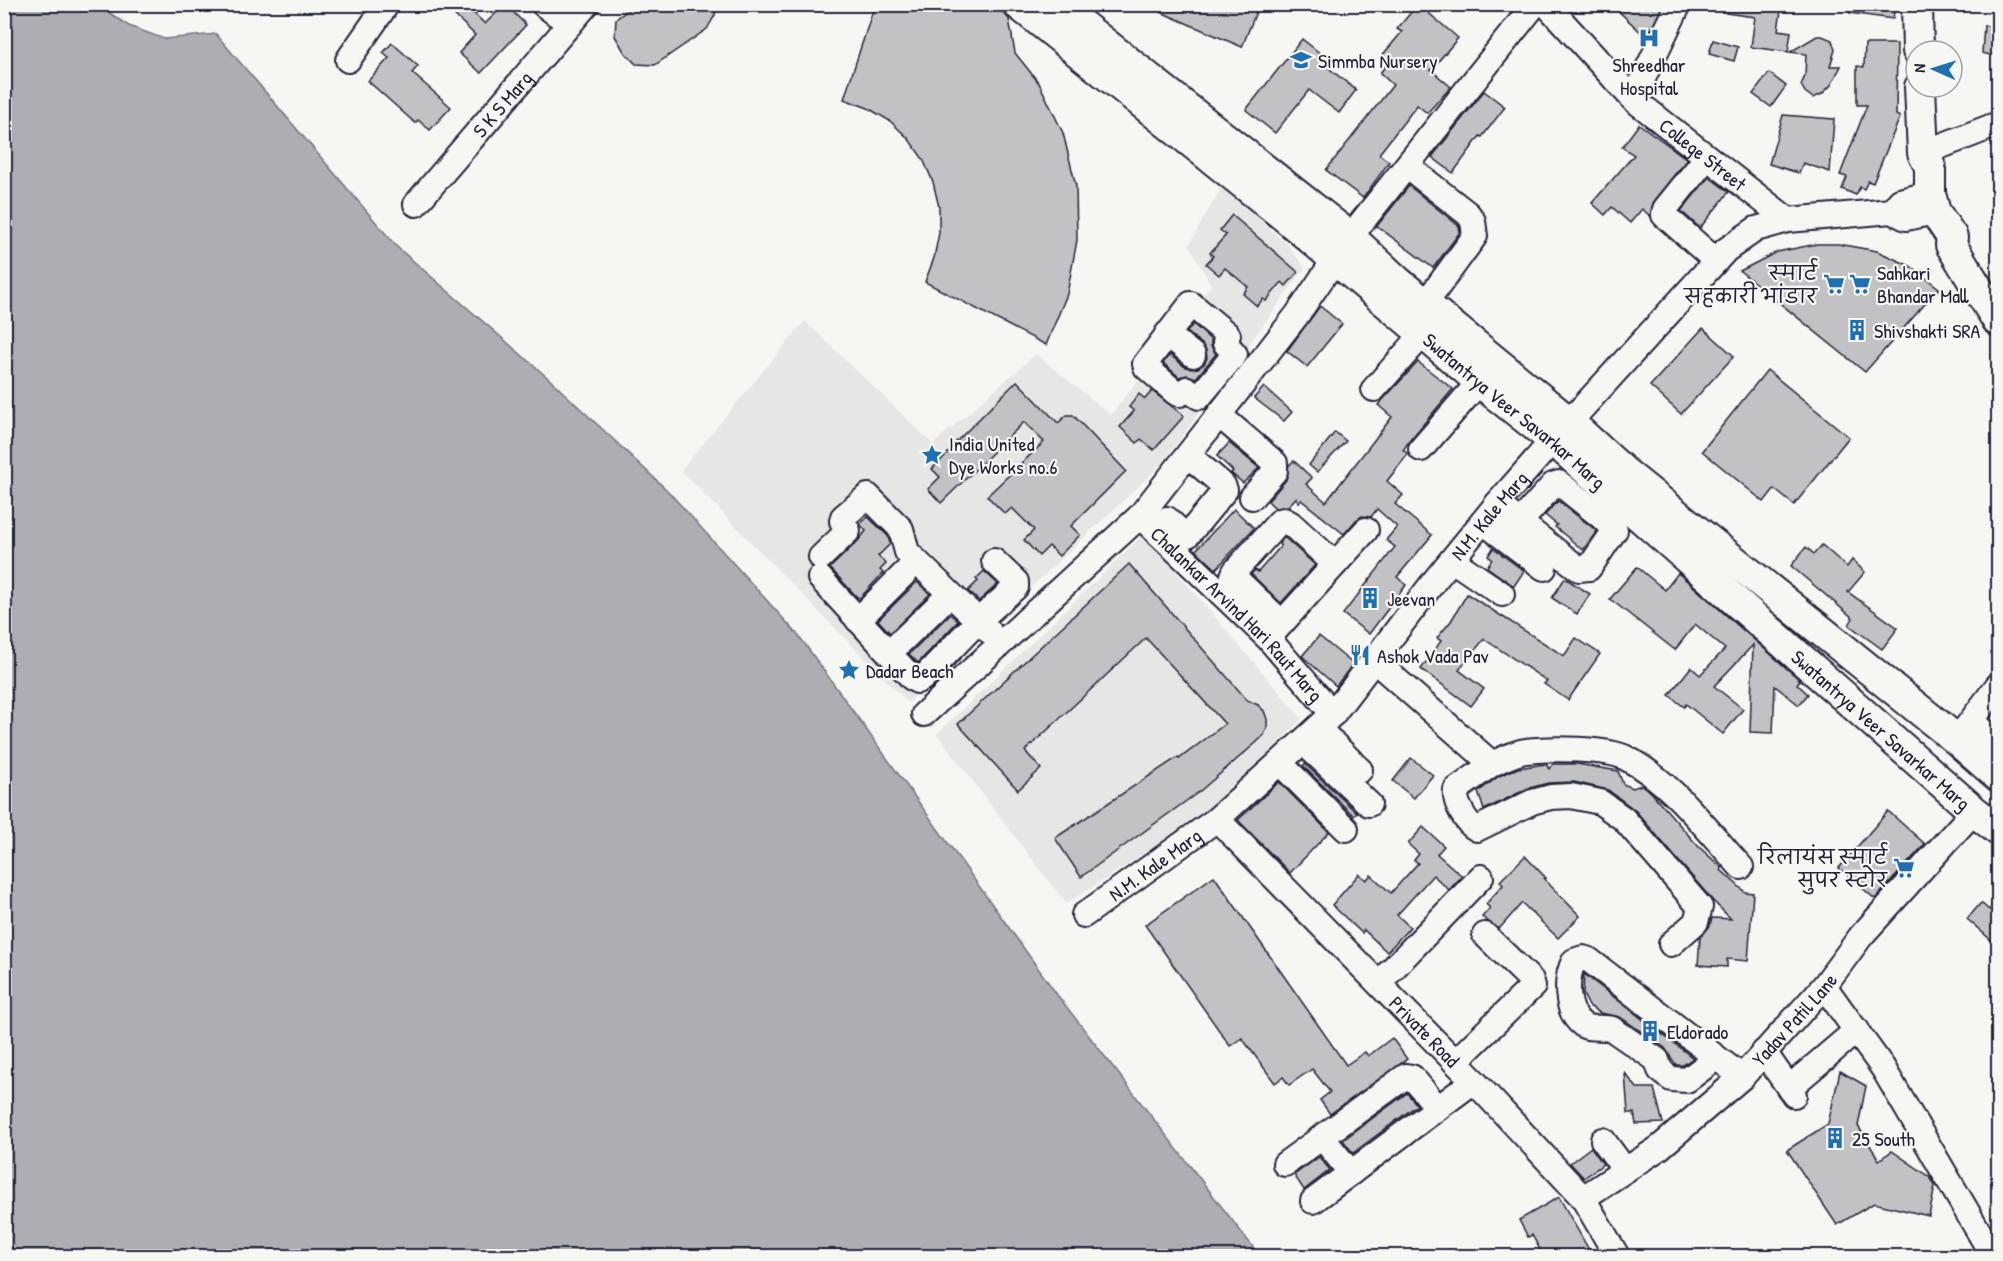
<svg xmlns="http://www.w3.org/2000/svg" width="2003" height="1261" font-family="'Patrick Hand','Playpen Sans Deva',sans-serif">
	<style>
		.built { fill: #e6e6e4 }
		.water { fill: #adadb3; stroke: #757583; stroke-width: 1.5 }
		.building { fill: #c2c2c4; stroke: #22223b; stroke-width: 1.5 }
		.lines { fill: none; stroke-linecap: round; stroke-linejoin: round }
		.minor-casing { stroke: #22223b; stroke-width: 28 }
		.major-casing { stroke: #22223b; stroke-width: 34 }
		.minor { stroke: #f6f6f2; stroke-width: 24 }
		.major { stroke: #f6f6f2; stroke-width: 30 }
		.labels { text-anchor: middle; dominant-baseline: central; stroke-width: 4.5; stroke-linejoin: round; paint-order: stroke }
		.poi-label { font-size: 20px; fill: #22223b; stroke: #f6f6f2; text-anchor: start }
		.street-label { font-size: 20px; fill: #22223b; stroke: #f6f6f2 }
	</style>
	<rect width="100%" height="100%" fill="#f6f6f2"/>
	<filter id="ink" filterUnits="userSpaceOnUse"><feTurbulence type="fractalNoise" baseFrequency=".0167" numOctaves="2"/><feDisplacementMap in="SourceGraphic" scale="12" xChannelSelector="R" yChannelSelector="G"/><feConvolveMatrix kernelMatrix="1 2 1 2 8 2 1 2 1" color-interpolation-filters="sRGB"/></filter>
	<g filter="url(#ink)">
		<!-- built -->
		<g class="built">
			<polygon points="1222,186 1288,245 1305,268 1161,465 908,703 681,470 805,321 933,444 1036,354 1111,415 1211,285 1189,245"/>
			<polygon points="1144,534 1302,719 1207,814 1066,904 937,734"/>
		</g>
		<!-- water -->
		<polygon class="water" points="5,4 98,5 129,26 164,39 216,34 397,247 547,377 667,490 799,636 1058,996 1260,1256 5,1256"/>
		<!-- building -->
		<g class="building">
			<polygon points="443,4 464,4 485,24 505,4 526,25 481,73 459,53 475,35"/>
			<polygon points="636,4 717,4 715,15 707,29 655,65 636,64 625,53 615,36 616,19"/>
			<polygon points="875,4 1001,4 1002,11 1009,19 1015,53 1039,83 1063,133 1076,186 1077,240 1067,294 1046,345 925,282 934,258 939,233 939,207 933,182 923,159 908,138 890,121 868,108 844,99"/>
			<polygon points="1142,4 1239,4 1256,12 1242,47"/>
			<polygon points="1418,4 1458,38 1431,70 1451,87 1427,113 1417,105 1379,154 1389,162 1363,198 1326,170 1393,85 1380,73 1387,64 1380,58 1402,32 1397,29"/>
			<polygon points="1611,4 1663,4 1647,38"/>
			<polygon points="1727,4 1782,4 1778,30 1791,32 1788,52 1751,47 1755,17 1726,13"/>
			<polygon points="1851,4 1895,4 1893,19 1850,13"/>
			<polygon points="1984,25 1998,29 1998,57 1982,53"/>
			<polygon points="1817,36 1822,36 1832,40 1835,50 1830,66 1841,66 1831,85 1822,94 1813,98 1805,92 1801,85 1805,76 1806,54 1790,52"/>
			<polygon points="1302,39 1330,61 1326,66 1356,90 1339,113 1309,90 1275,133 1246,110"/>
			<polygon points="1713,40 1738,47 1734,61 1709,54"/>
			<polygon points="392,43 418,66 412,73 451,107 430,130 418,120 415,123 368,81 389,58 383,53"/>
			<polygon points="1865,44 1897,44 1896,115 1900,117 1873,183 1868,181 1864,189 1860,187 1856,195 1842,189 1847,177 1840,175 1867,105 1857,105 1857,66 1864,67"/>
			<polygon points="1769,73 1786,86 1771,107 1753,94"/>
			<polygon points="1484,91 1505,107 1482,137 1480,136 1453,173 1432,157"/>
			<polygon points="1783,115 1834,119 1830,172 1803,163 1799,173 1769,164"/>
			<polygon points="1639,124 1687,159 1654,200 1650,216 1642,209 1630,223 1612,207 1605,215 1592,203 1634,155 1622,147"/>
			<polygon points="1709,177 1729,192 1700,228 1681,211"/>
			<polygon points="1409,186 1459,226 1460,232 1433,268 1377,226"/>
			<polygon points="1232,215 1298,272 1286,286 1282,282 1266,301 1263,299 1257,306 1243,294 1248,287 1225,268 1219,275 1206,264 1213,256 1210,253 1226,235 1220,230"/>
			<polygon points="1817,244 1838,244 1877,251 1910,266 1939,288 1865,372 1740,271 1777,252"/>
			<polygon points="1320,306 1342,324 1307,367 1287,351"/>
			<polygon points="1193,324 1211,340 1211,346 1216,354 1196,378 1187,375 1179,377 1163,363 1170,355 1184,366 1191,369 1198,368 1204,364 1207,358 1206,350 1202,344 1187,332"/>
			<polygon points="1703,328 1734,356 1681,414 1650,386"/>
			<polygon points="1418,362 1453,389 1410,440 1403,450 1408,454 1387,481 1403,495 1395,504 1432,535 1397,577 1406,585 1369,634 1343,614 1395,547 1386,540 1397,527 1377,509 1371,517 1362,516 1356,520 1344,534 1301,500 1299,502 1296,498 1287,507 1275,508 1268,501 1286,480 1289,465 1294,461 1312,478 1306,484 1326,502 1392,417 1378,405"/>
			<polygon points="1767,370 1849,437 1794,505 1774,489 1764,502 1702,451"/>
			<polygon points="1017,381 1058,423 1067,415 1073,415 1126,471 1071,526 1080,535 1059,556 1049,546 1039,556 1024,540 1034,530 1012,508 1005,514 987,496 1044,442 1024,422 941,503 928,489 940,477 932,469 956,445 954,444"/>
			<polygon points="1264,387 1292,412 1284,421 1254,398"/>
			<polygon points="1152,391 1184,416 1154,450 1141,439 1137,443 1120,427 1134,411 1129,407 1139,394 1145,399"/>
			<polygon points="1335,432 1346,441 1317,472 1309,465"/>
			<polygon points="1229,443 1259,468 1243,483 1231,473 1233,471 1217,456"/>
			<polygon points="1558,501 1597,531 1583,550 1555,527 1557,525 1545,515"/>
			<polygon points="1234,509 1254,528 1216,569 1196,550"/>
			<polygon points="868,517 888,536 890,544 878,556 886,564 880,570 883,573 860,598 857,597 830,568 858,541 866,531 860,524"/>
			<polygon points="1284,537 1315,565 1281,603 1251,574 1255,570 1258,572 1281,546 1279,544"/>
			<polygon points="1822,545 1847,567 1852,560 1865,572 1848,592 1898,628 1882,649 1849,625 1853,618 1791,566 1806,547 1814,554"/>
			<polygon points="1493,548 1524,571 1514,586 1487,567 1492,559 1488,556"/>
			<polygon points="1129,564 1247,700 1258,705 1264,711 1267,719 1267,728 1264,735 1257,742 1200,791 1081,877 1055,838 1178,757 1179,759 1225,724 1146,638 1025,751 1041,769 1018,790 958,724"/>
			<polygon points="1637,567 1665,590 1678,573 1800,680 1797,684 1808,694 1799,705 1775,686 1773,733 1750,732 1753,645 1714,686 1743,709 1723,734 1686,704 1684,707 1669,695 1691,667 1700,675 1725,649 1695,624 1675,650 1610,599"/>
			<polygon points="984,571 998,584 979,601 968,591 978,581 976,579"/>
			<polygon points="1565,578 1590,594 1577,614 1552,598"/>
			<polygon points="917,582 930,594 890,633 878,620"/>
			<polygon points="1467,594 1564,656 1576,638 1600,654 1568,700 1544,684 1547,681 1484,639 1459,670 1484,689 1471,706 1421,669 1441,641 1437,638 1451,621"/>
			<polygon points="950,614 958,621 918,663 909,654"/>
			<polygon points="1319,636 1353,664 1336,686 1302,656"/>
			<polygon points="1411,758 1433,775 1414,798 1393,781"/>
			<polygon points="1305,764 1357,813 1354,816 1303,766"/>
			<polygon points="1546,764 1549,769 1553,764 1577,764 1618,771 1623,784 1633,788 1641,785 1651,792 1698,846 1722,868 1721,870 1745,892 1753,893 1748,961 1727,959 1727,967 1698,965 1700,938 1710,926 1712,918 1731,919 1713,901 1635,810 1608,790 1574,782 1548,783 1526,789 1484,810 1478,792 1499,776 1518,768"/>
			<polygon points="1279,782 1329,832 1290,873 1238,820"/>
			<polygon points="1888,811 1925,844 1875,899 1839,868"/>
			<polygon points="1423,827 1444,846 1437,854 1462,876 1449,890 1433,875 1397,915 1410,927 1387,952 1364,930 1362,933 1332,905 1359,874 1366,880 1371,875 1391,893 1418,863 1414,860 1419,854 1408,844"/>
			<polygon points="1525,856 1546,878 1544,879 1580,916 1558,938 1522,903 1499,929 1482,917 1490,908 1486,904 1503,885 1500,881"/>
			<polygon points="1214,876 1346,1065 1365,1052 1368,1056 1392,1038 1407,1059 1330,1114 1320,1100 1330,1092 1312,1069 1289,1085 1283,1077 1275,1083 1242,1038 1230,1046 1145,925"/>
			<polygon points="1998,898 1998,946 1967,919 1981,903 1989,910"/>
			<polygon points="1584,974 1693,1058 1683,1065 1676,1065 1665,1048 1620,1017 1600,1013 1589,1006 1583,994"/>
			<polygon points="1840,1071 1866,1086 1858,1126 1879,1160 1892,1151 1930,1177 1935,1186 1929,1216 1874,1203 1837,1225 1787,1150 1828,1124"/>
			<polygon points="1625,1073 1637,1088 1654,1088 1663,1123 1636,1124 1634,1113 1628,1113"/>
			<polygon points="1407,1093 1417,1105 1353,1153 1343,1140"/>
			<polygon points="1591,1147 1603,1164 1584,1178 1570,1163"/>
			<polygon points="1319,1157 1330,1170 1304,1190 1294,1175"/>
			<polygon points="1559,1197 1593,1257 1544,1257 1532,1235 1528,1237 1519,1220"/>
		</g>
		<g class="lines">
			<defs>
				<g id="minor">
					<polyline points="543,4 570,24"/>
					<path id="s1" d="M1546,4L1633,99L1788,220"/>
					<polyline points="348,60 387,4"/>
					<polyline points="1633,99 1679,4"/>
					<polyline points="1923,153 1998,124"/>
					<polyline points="1707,157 1665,209 1664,215 1716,261"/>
					<polyline points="1407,166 1468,214 1473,221 1475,236 1425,304"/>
					<path id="s2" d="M416,204L587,4"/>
					<polyline points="1892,211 1906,218 1935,212"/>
					<polygon points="1191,304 1228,335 1225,343 1235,354 1199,397 1187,389 1180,394 1176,393 1146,367 1145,364"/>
					<polyline points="1167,334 1193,355"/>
					<polyline points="1374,389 1424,333"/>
					<polyline points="1219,415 1275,463 1275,471 1252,497"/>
					<polyline points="1421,449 1480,381"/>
					<polyline points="1497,504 1579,569 1589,568 1615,530 1614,527 1559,483 1553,485 1520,522"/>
					<path id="s3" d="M1140,516L1268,638L1333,714"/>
					<polyline points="1167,519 1184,535 1188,535 1225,490 1223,485 1188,455"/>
					<polyline points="1483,522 1544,568"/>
					<polyline points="821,557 848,531 842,521 843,517 868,496 901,529 907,552 989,631"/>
					<polyline points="1452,560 1502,594"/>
					<polyline points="820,578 912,678 917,681 923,678 978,621 1016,587 1016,582 994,561"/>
					<polyline points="858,620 916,562"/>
					<polyline points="1282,623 1233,576 1235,571 1280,521 1284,520 1291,524 1335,564"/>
					<polyline points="1272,634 1366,530"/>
					<polyline points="889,653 950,594"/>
					<path d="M1374,660L1492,764C1503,759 1515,752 1526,751C1549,748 1607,748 1626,758C1672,782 1706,829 1741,867"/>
					<polyline points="924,714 1140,516 1297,315 1350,237 1535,4"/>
					<polyline points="1972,722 1998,743"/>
					<polyline points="1318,728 1360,770"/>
					<polyline points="1957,740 1998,685"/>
					<polyline points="1303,742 1369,804"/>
					<polyline points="1280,763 1346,829"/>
					<path d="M1492,764L1456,790C1454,802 1466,824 1477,829L1532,802L1551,797L1571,796L1600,802L1624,819L1700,907L1696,922L1671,944"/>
					<path id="s4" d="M1217,819L1474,1081L1583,1198L1617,1256"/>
					<path id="s5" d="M1084,915L1217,819L1333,714L1435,580L1497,504L1553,440L1726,250L1756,229L1788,220L1892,211L1900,201L1930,194"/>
					<polyline points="1379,983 1481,877"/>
					<polyline points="1824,986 1883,1068 1993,1256"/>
					<polyline points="1764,1052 1794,1095"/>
					<path d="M1716,1058L1687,1080L1671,1079L1660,1070L1657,1060L1612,1029C1603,1026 1590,1030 1583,1025C1565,1012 1565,979 1574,961L1583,958L1589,960L1742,1077"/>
					<polyline points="1455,1062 1533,986 1531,980 1485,935"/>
					<polyline points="1789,1088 1857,1030"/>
					<polyline points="1322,1137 1351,1173"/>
					<polyline points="1603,1140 1625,1170"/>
					<polyline points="1285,1164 1406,1076 1412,1077 1438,1108"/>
					<path id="s6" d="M1583,1198L1659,1148L1742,1077L1824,986L1861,936L1974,811"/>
					<polyline points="1313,1201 1474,1081"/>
				</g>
				<g id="major">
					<path id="s7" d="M1018,4L1284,216L1496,395L1553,440L1974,811L1998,830"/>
					<polyline points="1055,4 1350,237 1397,281 1569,422 1625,473 1957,740 1998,776"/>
					<polyline points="1917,4 1918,51"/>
					<polyline points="1920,87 1923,153 1930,167 1930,194 1935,212 1952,237 1951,245 1998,321"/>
				</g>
			</defs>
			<!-- minor casing -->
			<use href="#minor" class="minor-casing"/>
			<!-- major casing -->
			<use href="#major" class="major-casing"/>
			<!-- minor -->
			<use href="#minor" class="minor"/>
			<!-- major -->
			<use href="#major" class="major"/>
		</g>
	</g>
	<!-- icons -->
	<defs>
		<symbol id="hospital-bare" viewBox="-9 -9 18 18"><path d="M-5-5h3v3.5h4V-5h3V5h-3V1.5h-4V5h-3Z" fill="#1f6fb2" stroke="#f6f6f2" stroke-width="2.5" paint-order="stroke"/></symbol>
		<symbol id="school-bare" viewBox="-9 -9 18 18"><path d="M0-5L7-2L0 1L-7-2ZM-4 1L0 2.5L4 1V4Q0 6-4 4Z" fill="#1f6fb2" stroke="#f6f6f2" stroke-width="2.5" paint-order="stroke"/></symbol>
		<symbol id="supermarket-bare" viewBox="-9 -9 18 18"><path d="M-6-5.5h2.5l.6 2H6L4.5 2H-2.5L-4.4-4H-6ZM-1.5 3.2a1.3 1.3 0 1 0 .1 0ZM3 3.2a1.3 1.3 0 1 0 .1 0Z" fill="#1f6fb2" stroke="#f6f6f2" stroke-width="2.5" paint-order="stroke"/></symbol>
		<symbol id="building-bare" viewBox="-9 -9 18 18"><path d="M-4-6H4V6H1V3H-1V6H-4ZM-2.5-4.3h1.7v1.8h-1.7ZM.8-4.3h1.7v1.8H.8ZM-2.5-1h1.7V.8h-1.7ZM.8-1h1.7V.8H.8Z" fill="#1f6fb2" stroke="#f6f6f2" stroke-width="2.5" paint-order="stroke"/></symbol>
		<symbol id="sight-bare" viewBox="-9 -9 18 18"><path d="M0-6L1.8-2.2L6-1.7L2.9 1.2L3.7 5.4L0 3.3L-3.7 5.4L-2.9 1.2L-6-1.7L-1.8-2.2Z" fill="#1f6fb2" stroke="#f6f6f2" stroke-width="2.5" paint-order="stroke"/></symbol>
		<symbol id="restaurant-bare" viewBox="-9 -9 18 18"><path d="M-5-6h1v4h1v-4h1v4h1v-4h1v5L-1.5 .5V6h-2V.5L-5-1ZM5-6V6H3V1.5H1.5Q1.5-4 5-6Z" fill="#1f6fb2" stroke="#f6f6f2" stroke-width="2.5" paint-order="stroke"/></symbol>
	</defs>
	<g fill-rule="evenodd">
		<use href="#hospital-bare" x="1634" y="23" width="30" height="30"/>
		<use href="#school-bare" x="1286" y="45" width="30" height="30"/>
		<use href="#supermarket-bare" x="1819" y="269" width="30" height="30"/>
		<use href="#supermarket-bare" x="1845" y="269" width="30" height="30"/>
		<use href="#building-bare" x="1842" y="315" width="30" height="30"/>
		<use href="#sight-bare" x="917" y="440" width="30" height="30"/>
		<use href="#building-bare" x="1355" y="583" width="30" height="30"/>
		<use href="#restaurant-bare" x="1345" y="640" width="30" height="30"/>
		<use href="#sight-bare" x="834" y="655" width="30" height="30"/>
		<use href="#supermarket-bare" x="1889" y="853" width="30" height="30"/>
		<use href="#building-bare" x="1635" y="1016" width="30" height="30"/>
		<use href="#building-bare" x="1820" y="1123" width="30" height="30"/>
	</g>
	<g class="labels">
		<!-- poi labels -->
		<g class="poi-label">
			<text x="1318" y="60">Simmba Nursery</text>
			<text x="1649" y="64" text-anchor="middle">Shreedhar<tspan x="1649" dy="23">Hospital</tspan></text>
			<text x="1817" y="272" text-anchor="end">स्मार्ट<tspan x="1817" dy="23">सहकारी भांडार</tspan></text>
			<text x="1877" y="272">Sahkari<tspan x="1877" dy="23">Bhandar Mall</tspan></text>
			<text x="1874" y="330">Shivshakti SRA</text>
			<text x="949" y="443">India United<tspan x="949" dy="23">Dye Works no.6</tspan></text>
			<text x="1387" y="598">Jeevan</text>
			<text x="1377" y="655">Ashok Vada Pav</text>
			<text x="866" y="670">Dadar Beach</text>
			<text x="1887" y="856" text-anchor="end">रिलायंस स्मार्ट<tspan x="1887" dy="23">सुपर स्टोर</tspan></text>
			<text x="1667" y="1031">Eldorado</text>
			<text x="1852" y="1138">25 South</text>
		</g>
		<!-- street labels -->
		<g class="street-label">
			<text stroke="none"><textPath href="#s2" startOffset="132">S K S Marg</textPath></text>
			<text stroke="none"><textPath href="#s1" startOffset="218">College Street</textPath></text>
			<text stroke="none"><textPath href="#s7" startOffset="642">Swatantrya Veer Savarkar Marg</textPath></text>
			<text stroke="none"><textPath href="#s5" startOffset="573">N.M. Kale Marg</textPath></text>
			<text stroke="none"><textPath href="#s3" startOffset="138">Chalankar Arvind Hari Raut Marg</textPath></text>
			<text stroke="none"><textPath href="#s7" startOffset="1128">Swatantrya Veer Savarkar Marg</textPath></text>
			<text stroke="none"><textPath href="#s5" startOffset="87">N.M. Kale Marg</textPath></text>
			<text stroke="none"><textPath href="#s6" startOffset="278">Yadav Patil Lane</textPath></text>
			<text stroke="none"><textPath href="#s4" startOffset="297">Private Road</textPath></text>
		</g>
	</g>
	<!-- margin -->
	<rect width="2003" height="1261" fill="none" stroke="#f6f6f2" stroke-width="24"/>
	<rect x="12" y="12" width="1979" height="1237" fill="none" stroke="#22223b" stroke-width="2" filter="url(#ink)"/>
	<!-- north arrow -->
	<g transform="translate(1934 69) rotate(273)"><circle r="28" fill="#f6f6f2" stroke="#a1a1a9" stroke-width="1.5"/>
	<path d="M0-4.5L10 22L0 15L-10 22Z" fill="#1f6fb2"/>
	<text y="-9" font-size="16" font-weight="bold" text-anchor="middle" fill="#22223b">N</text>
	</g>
</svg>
